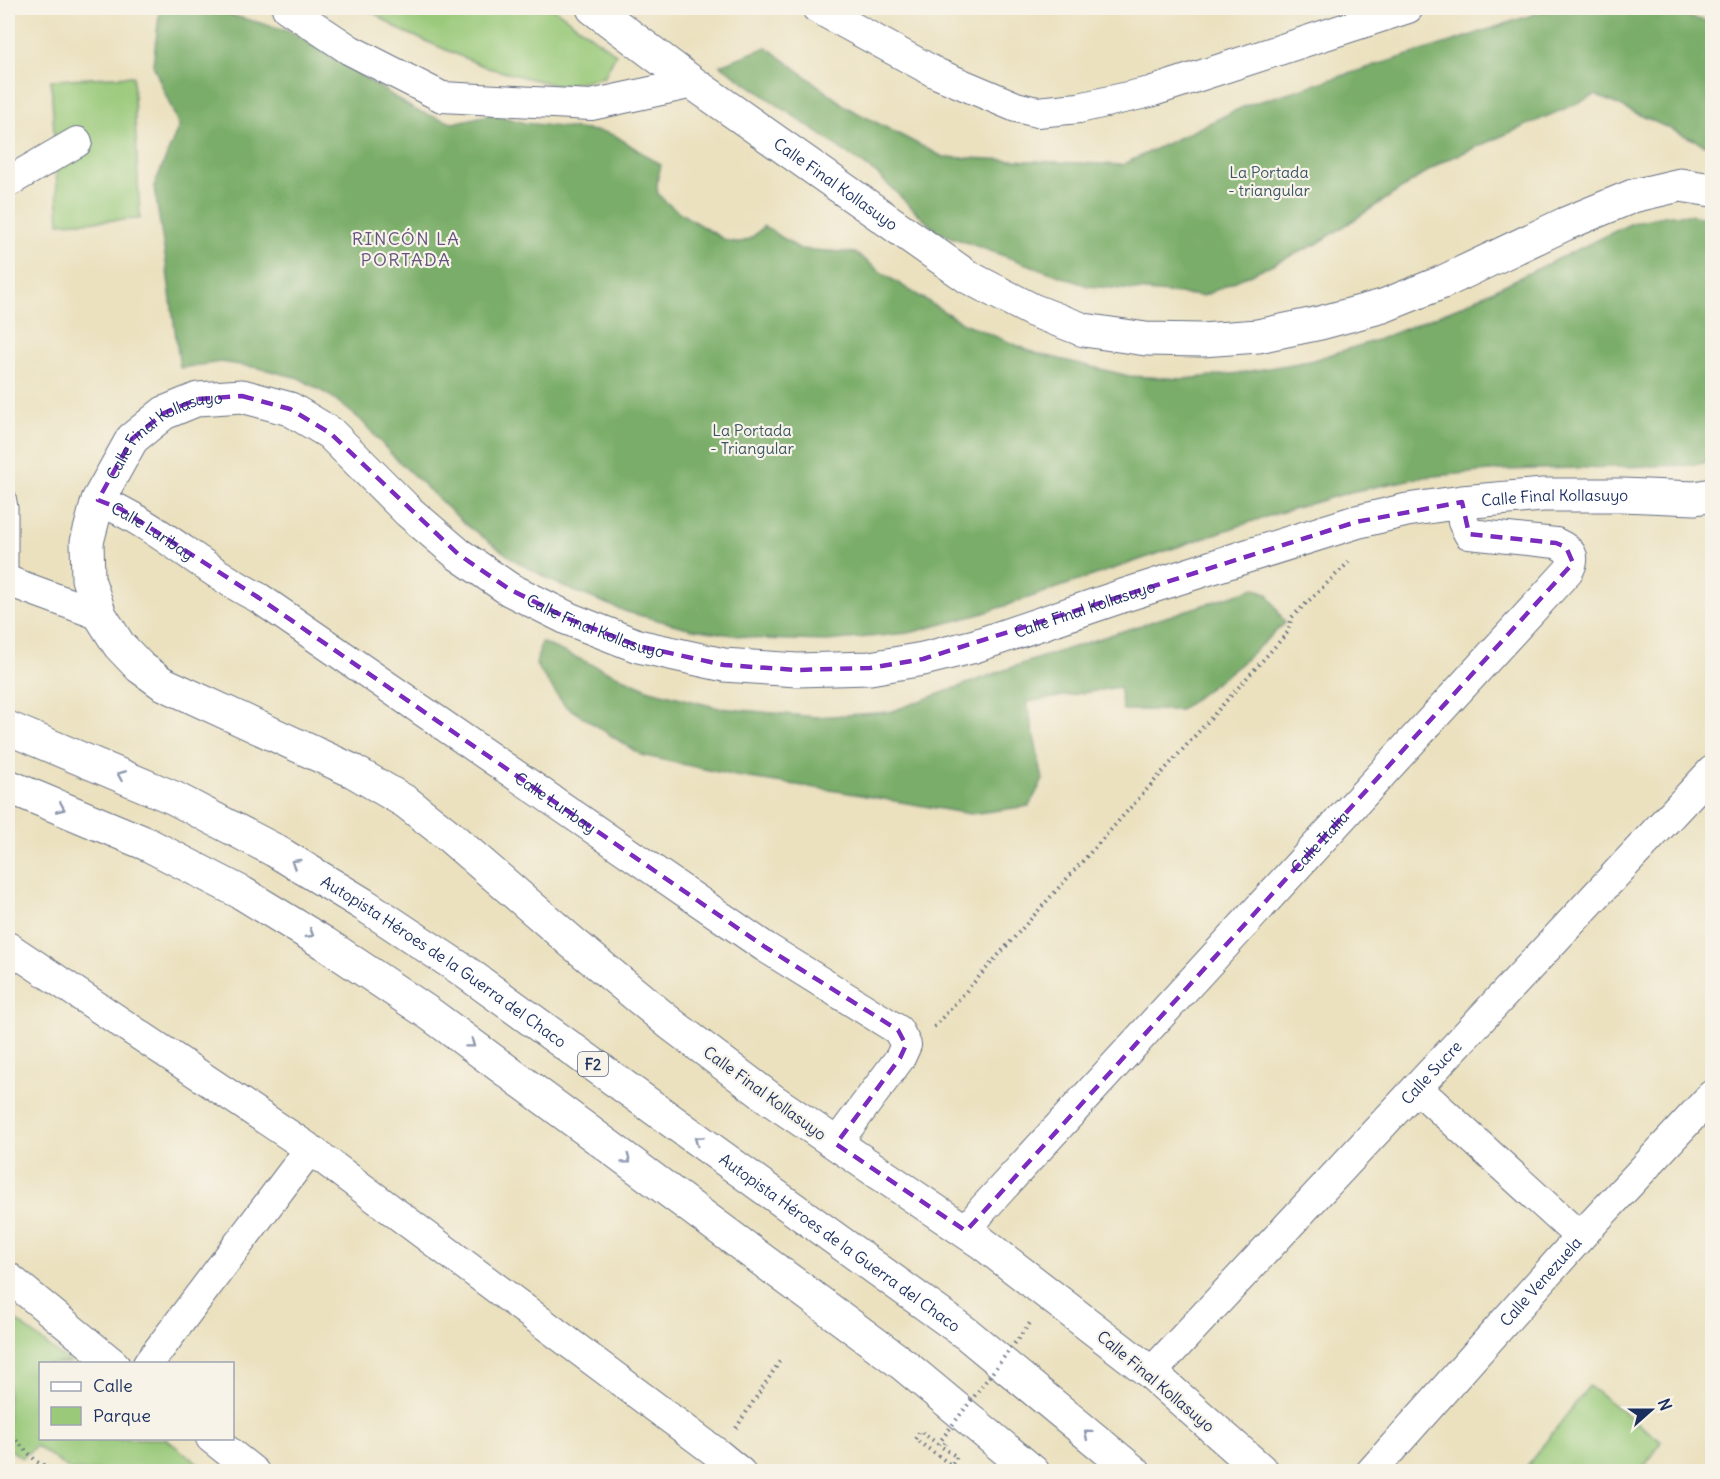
<svg xmlns="http://www.w3.org/2000/svg" width="1720" height="1479" font-family="Delius,sans-serif">
	<style>
		.green { fill: #99c979; stroke: #5a7c6c; stroke-width: 1.5 }
		.forest { fill: #7aad69; stroke: #4a6e64; stroke-width: 1.5 }
		.lines { fill: none; stroke-linecap: round; stroke-linejoin: round }
		.lane-casing { stroke: #646d80; stroke-width: 17 }
		.street-casing { stroke: #646d80; stroke-width: 32 }
		.secondary-casing { stroke: #646d80; stroke-width: 35 }
		.highway-casing { stroke: #646d80; stroke-width: 35 }
		.path { stroke: #646d80; stroke-width: 4; stroke-dasharray: 1.5 4.5; stroke-linecap: butt }
		.lane { stroke: #fff; stroke-width: 15 }
		.street { stroke: #fff; stroke-width: 30 }
		.secondary { stroke: #fff; stroke-width: 33 }
		.highway { stroke: #fff; stroke-width: 33 }
		.path-bridge { stroke: #646d80; stroke-width: 4; stroke-dasharray: 1.5 4.5; stroke-linecap: butt }
		.oneway { stroke: #8d97ae }
		.marked { fill: none; stroke: #7b2cbf; stroke-width: 4.5; stroke-dasharray: 12 8; stroke-linejoin: round }
		.labels { text-anchor: middle; dominant-baseline: central; stroke-width: 4.5; stroke-linejoin: round; paint-order: stroke }
		.shield { fill: #f7f3e8; stroke: #5d6a87; stroke-width: 1.5 }
		.shield-label { font-size: 15px; font-weight: bold; fill: #1b2f5e }
		.park-label { font-size: 16px; fill: #3a5665; stroke: #f7f3e8 }
		.street-label { font-size: 16px; fill: #1b2f5e; stroke: #f7f3e8 }
		.neighbourhood-label { font-size: 18px; letter-spacing: 1.5px; fill: #62537f; stroke: #f7f3e8 }
	</style>
	<rect width="100%" height="100%" fill="#f7f3e8"/>
	<filter id="ink" filterUnits="userSpaceOnUse"><feTurbulence type="fractalNoise" baseFrequency=".0167" numOctaves="2"/><feDisplacementMap in="SourceGraphic" scale="12" xChannelSelector="R" yChannelSelector="G"/><feConvolveMatrix kernelMatrix="1 2 1 2 8 2 1 2 1" color-interpolation-filters="sRGB"/></filter>
	<filter id="wash" filterUnits="userSpaceOnUse"><feTurbulence type="fractalNoise" baseFrequency=".008" numOctaves="4" result="noise"/><feDisplacementMap in="SourceGraphic" scale="24" xChannelSelector="R" yChannelSelector="G"/><feGaussianBlur stdDeviation="1.35" result="paint"/><feColorMatrix in="noise" values="0 0 0 0 0 0 0 0 0 0 0 0 0 0 0 0 0 1.4 0 .05"/><feComposite in="paint" operator="in"/></filter>
	<g filter="url(#wash)">
		<rect width="100%" height="100%" fill="#ebe1bf"/>
		<!-- green -->
		<g class="green">
			<polygon points="366,8 553,8 616,54 604,77 559,86 488,68 400,30"/>
			<polygon points="133,76 140,219 59,223 51,80"/>
			<polygon points="8,1314 70,1363 40,1364 40,1438 166,1439 207,1471 72,1471 36,1446 22,1458 8,1448"/>
			<polygon points="1589,1386 1662,1442 1641,1471 1523,1471"/>
		</g>
		<!-- forest -->
		<g class="forest">
			<path d="M160,8H206L292,32L415,110L453,123L493,114L525,123L604,132L616,136L661,165C659,173 655,185 658,193C664,206 711,231 725,240C743,246 752,239 764,226L800,249L856,253L885,275L961,322L1035,353L1129,376L1184,379L1240,373L1310,361L1377,340L1461,306L1632,223C1658,216 1686,209 1712,221V461L1694,465L1502,470L1423,477L1350,492L1262,518L981,614L909,633L827,641L761,639L692,629L627,612L562,586L516,561L465,524L392,455L361,420L332,397L299,378L259,368L221,362L180,368L165,255L154,186L179,126L153,65Z"/>
			<polygon points="1553,8 1644,8 1712,22 1712,148 1596,95 1442,162 1317,244 1203,296 1088,286 937,232 877,174 720,65 767,47 848,108 943,157 1122,165 1245,106 1457,40"/>
			<polygon points="1255,588 1268,594 1285,623 1239,665 1180,710 1123,710 1119,687 1027,702 1043,780 1029,806 970,814 843,792 736,776 641,755 564,705 536,665 541,642 650,690 719,708 816,717 890,712 1021,664"/>
		</g>
	</g>
	<g filter="url(#ink)">
		<g class="lines">
			<defs>
				<polyline id="lane" points="8,496 10,508 10,581"/>
				<g id="street">
					<polyline points="287,8 350,50 442,97 591,105 693,83"/>
					<polyline points="817,8 938,74 1016,107 1037,112 1079,108 1150,92 1408,8"/>
					<polyline points="8,182 77,142"/>
					<path id="s1" d="M98,500C156,524 203,570 259,598L765,947L898,1030L906,1045L900,1058L836,1144"/>
					<polyline points="8,581 100,615"/>
					<polyline points="8,947 310,1149 718,1454 740,1472"/>
					<polyline points="1417,1088 1580,1237"/>
					<path id="s2" d="M966,1231L983,1209L1568,571C1577,556 1571,550 1556,543L1469,534L1463,522L1462,502"/>
					<polyline points="8,1277 114,1364"/>
					<polyline points="148,1364 310,1149"/>
					<path id="s3" d="M1151,1373L1712,771"/>
					<polyline points="211,1438 254,1472"/>
					<path id="s4" d="M1371,1472L1580,1237L1712,1095"/>
				</g>
				<g id="secondary">
					<path id="s5" d="M593,8L693,83L968,277L1032,310L1084,330L1146,339L1202,340L1258,336L1320,323L1383,306L1443,282L1565,224L1633,196L1680,185L1712,190"/>
					<path id="s6" d="M1263,1472L1151,1373L981,1242L772,1100L671,1024L574,944L448,835L406,802L353,771L162,683L140,667L119,645L100,615L88,579L87,542L98,500L132,439L164,413L198,399L242,396L290,409L330,433L409,512L458,554L509,589L569,619L638,646L724,665L797,670L870,668L923,659L975,646L1122,596L1244,557L1356,522L1407,510L1462,502L1543,495H1622L1695,498L1712,495"/>
				</g>
				<g id="highway">
					<path id="s7" d="M8,728L174,798L274,850L363,904L464,971L967,1334L1134,1472"/>
					<polyline points="8,786 147,844 242,893 324,943 430,1014 904,1365 1033,1472"/>
				</g>
			</defs>
			<!-- lane casing -->
			<use href="#lane" class="lane-casing"/>
			<!-- street casing -->
			<use href="#street" class="street-casing"/>
			<!-- secondary casing -->
			<use href="#secondary" class="secondary-casing"/>
			<!-- highway casing -->
			<use href="#highway" class="highway-casing"/>
			<!-- path -->
			<g class="path">
				<polyline points="934,1027 1288,632 1292,617 1349,562"/>
				<polyline points="736,1428 782,1358"/>
				<polyline points="8,1432 37,1462 59,1472"/>
				<polyline points="938,1444 920,1431 915,1439 951,1465 957,1457 942,1447 945,1443"/>
			</g>
			<!-- lane -->
			<use href="#lane" class="lane"/>
			<!-- street -->
			<use href="#street" class="street"/>
			<!-- secondary -->
			<use href="#secondary" class="secondary"/>
			<!-- highway -->
			<use href="#highway" class="highway"/>
			<!-- path-bridge -->
			<polyline class="path-bridge" points="938,1444 1030,1323"/>
		</g>
		<!-- one-way arrows -->
		<defs><path id="oneway-chevron" d="M-2-3.5L2.5 0L-2 3.5" fill="none" stroke-width="1.6" stroke-linecap="round" stroke-linejoin="round" transform="scale(1.5)"/></defs>
		<g class="oneway">
			<use href="#oneway-chevron" transform="translate(121 775) rotate(-157)"/>
			<use href="#oneway-chevron" transform="translate(61 808) rotate(23)"/>
			<use href="#oneway-chevron" transform="translate(295 863) rotate(-149)"/>
			<use href="#oneway-chevron" transform="translate(310 934) rotate(31)"/>
			<use href="#oneway-chevron" transform="translate(471 1044) rotate(37)"/>
			<use href="#oneway-chevron" transform="translate(698 1140) rotate(-144)"/>
			<use href="#oneway-chevron" transform="translate(627 1160) rotate(37)"/>
			<use href="#oneway-chevron" transform="translate(1088 1434) rotate(-140)"/>
		</g>
	</g>
	<!-- marked area -->
	<path class="marked" d="M242,396L290,409L330,433L458,554L509,589L569,619L638,646L724,665L797,670L870,668L923,659L1356,522L1462,502L1469,534L1556,543L1566,547L1573,563L966,1231L836,1144L900,1058L906,1045L898,1030L765,947L259,598L121,509L98,500L132,439L164,413L198,399Z"/>
	<g class="labels">
		<!-- shield labels -->
		<rect class="shield" x="578" y="1052" width="30" height="24" rx="4.5"/>
		<g class="shield-label">
			<text x="593" y="1064">F2</text>
		</g>
		<!-- park labels -->
		<g class="park-label">
			<text x="1269" y="172">La Portada<tspan x="1269" dy="18">- triangular</tspan></text>
			<text x="752" y="430">La Portada<tspan x="752" dy="18">- Triangular</tspan></text>
		</g>
		<!-- street labels -->
		<g class="street-label">
			<text stroke="none"><textPath href="#s5" startOffset="300">Calle Final Kollasuyo</textPath></text>
			<text stroke="none"><textPath href="#s6" startOffset="1671">Calle Final Kollasuyo</textPath></text>
			<text stroke="none"><textPath href="#s6" startOffset="3183">Calle Final Kollasuyo</textPath></text>
			<text stroke="none"><textPath href="#s1" startOffset="63">Calle Luribay</textPath></text>
			<text stroke="none"><textPath href="#s6" startOffset="2697">Calle Final Kollasuyo</textPath></text>
			<text stroke="none"><textPath href="#s6" startOffset="2193">Calle Final Kollasuyo</textPath></text>
			<text stroke="none"><textPath href="#s1" startOffset="549">Calle Luribay</textPath></text>
			<text stroke="none"><textPath href="#s2" startOffset="526">Calle Italia</textPath></text>
			<text stroke="none"><textPath href="#s7" startOffset="496">Autopista Héroes de la Guerra del Chaco</textPath></text>
			<text stroke="none"><textPath href="#s3" startOffset="411">Calle Sucre</textPath></text>
			<text transform="translate(765 1093) rotate(36)">Calle Final Kollasuyo</text>
			<text stroke="none"><textPath href="#s7" startOffset="982">Autopista Héroes de la Guerra del Chaco</textPath></text>
			<text stroke="none"><textPath href="#s4" startOffset="255">Calle Venezuela</textPath></text>
			<text transform="translate(1156 1381) rotate(40)">Calle Final Kollasuyo</text>
		</g>
		<!-- neighbourhood labels -->
		<g class="neighbourhood-label">
			<text x="406" y="238">RINCÓN LA<tspan x="406" dy="21">PORTADA</tspan></text>
		</g>
	</g>
	<!-- margin -->
	<rect width="1720" height="1479" fill="none" stroke="#f7f3e8" stroke-width="30"/>
	<!-- legend -->
	<rect x="39" y="1362" width="195" height="78" fill="#f7f3e8" stroke="#9fa5b1" stroke-width="1.5"/>
	<rect x="51" y="1382" width="30" height="9" fill="#ffffff" stroke="#9fa5b1" stroke-width="1.5"/>
	<text x="93" y="1392" font-size="18" fill="#1b2f5e">Calle</text>
	<rect x="51" y="1407" width="30" height="18" fill="#99c979" stroke="#9fa5b1" stroke-width="1.5"/>
	<text x="93" y="1422" font-size="18" fill="#1b2f5e">Parque</text>
	<!-- north arrow -->
	<g transform="translate(1651 1410) rotate(69)" stroke="#f7f3e8" stroke-width="4.5" paint-order="stroke">
	<path d="M0-4.5L10 22L0 15L-10 22Z" fill="#1b2f5e"/>
	<text y="-9" font-size="16" font-weight="bold" text-anchor="middle" fill="#1b2f5e">N</text>
	</g>
</svg>
